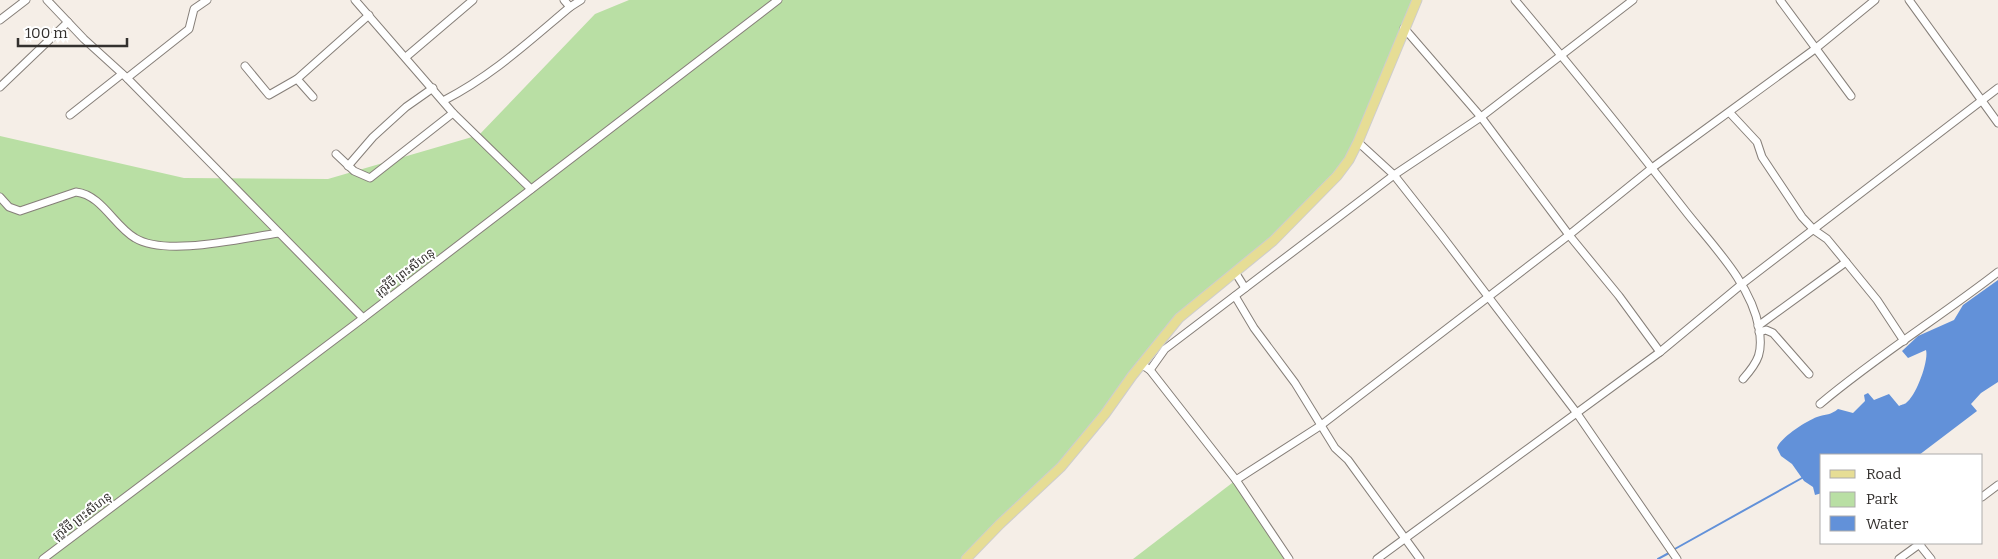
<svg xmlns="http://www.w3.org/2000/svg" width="1998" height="559" font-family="Bitter,'Noto Sans Khmer',serif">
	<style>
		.green { fill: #b9dfa4 }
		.water { fill: #6291d9 }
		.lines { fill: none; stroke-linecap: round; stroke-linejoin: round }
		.stream { stroke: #6291d9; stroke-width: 2 }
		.minor-casing { stroke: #867f79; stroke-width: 9 }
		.major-casing { stroke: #cecdcd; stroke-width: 11 }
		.minor { stroke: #fff; stroke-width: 7 }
		.major { stroke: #e6dd95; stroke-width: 9 }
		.labels { text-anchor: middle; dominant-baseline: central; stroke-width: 4; stroke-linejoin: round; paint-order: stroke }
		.street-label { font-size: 12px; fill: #33302e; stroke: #fff }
	</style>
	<rect width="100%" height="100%" fill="#f5eee7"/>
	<!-- green -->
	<g class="green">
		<polygon points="629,0 1417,0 1349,160 1273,241 1179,318 1061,467 966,559 0,559 0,136 184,178 328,179 479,135 595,14"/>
		<polygon points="1236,480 1289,559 1133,559"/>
	</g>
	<!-- water -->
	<path class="water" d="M1998,280V382L1981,393L1971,404L1977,411L1919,455H1822V493L1815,495L1813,487L1804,481L1792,464L1781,456L1777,448C1780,438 1806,421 1817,417C1826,414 1831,415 1838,409L1853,413L1865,401L1864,395L1868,393L1874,400L1889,394L1899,406C1900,405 1905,404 1906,403C1916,396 1929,361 1926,350L1908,358L1902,351L1918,336L1954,320L1963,305Z"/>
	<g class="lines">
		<!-- stream -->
		<g class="stream">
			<polyline points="1673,550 1802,478"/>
			<polyline points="1658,559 1669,553"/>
		</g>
		<defs>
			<g id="minor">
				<polyline points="47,0 84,39 127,78 363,318"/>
				<polyline points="355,0 453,113 531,189"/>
				<path d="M1515,0C1574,70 1631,141 1687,213C1714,247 1751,284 1759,328C1763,352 1759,361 1743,379"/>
				<polyline points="1780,0 1851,96"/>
				<polyline points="1909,0 1998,123"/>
				<polyline points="570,7 581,0"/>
				<polyline points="0,20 26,0"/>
				<polyline points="1404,28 1481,117 1569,235 1619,296 1660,352"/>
				<polyline points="406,57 473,0"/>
				<polyline points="245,66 269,95 297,79"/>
				<polyline points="127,78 189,29 194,9 207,0"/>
				<polyline points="0,87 68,22"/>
				<polyline points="313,97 297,79 369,15"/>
				<path d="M443,101C493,75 527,43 570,7L564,0"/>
				<polyline points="1730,113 1757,142 1762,157 1802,217 1814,230 1827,239 1846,262 1877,300 1904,341"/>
				<polyline points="70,115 122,74"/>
				<polyline points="1358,142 1394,175 1442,236 1576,412 1677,559"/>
				<polyline points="336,154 354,171 370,178 453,113"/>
				<polyline points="348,166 373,137 406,107 433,88"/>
				<path d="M0,197L9,207L20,211L76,192C102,195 114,226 135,238C166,257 243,238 279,233"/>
				<polyline points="1235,272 1245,288"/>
				<polyline points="1235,296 1254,328 1295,383 1335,448 1348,460 1420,559"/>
				<polyline points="1758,326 1846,262"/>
				<polyline points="1759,332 1766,330 1773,333 1809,374"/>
				<polyline points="1141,364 1150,370 1236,480 1289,559"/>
				<polyline points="1150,370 1165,349 1394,175 1481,117 1633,0"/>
				<path d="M1820,404C1877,356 1940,317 1998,272"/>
				<polyline points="1236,480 1320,426 1569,235 1652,168 1815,49 1875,0"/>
				<polyline points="1982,497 1998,485"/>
				<polyline points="1919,544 1931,559"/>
				<polyline points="43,559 358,322 778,0"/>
				<polyline points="1377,559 1660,352 1742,284 1998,88"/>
				<polyline points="1899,559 1921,543"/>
			</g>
			<polyline id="major" points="966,559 1000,524 1061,467 1105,414 1132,376 1179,318 1273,241 1337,176 1349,160 1358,142 1417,0"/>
		</defs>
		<!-- minor casing -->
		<use href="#minor" class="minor-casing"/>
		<!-- major casing -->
		<use href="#major" class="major-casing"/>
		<!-- minor -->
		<use href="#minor" class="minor"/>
		<!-- major -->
		<use href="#major" class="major"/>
	</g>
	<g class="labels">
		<!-- street labels -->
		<g class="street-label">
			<text transform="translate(405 272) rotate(-37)">រុក្ខវិថី ព្រះសីហនុ</text>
			<text transform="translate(82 516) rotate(-37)">រុក្ខវិថី ព្រះសីហនុ</text>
		</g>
	</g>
	<!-- legend -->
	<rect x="1820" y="454" width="162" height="90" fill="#ffffff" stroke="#adacab"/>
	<rect x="1830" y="470" width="25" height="8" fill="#e6dd95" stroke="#adacab"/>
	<text x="1866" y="479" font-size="15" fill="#33302e">Road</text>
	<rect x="1830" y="492" width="25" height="15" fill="#b9dfa4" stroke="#adacab"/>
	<text x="1866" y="504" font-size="15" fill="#33302e">Park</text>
	<rect x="1830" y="516" width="25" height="15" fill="#6291d9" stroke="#adacab"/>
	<text x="1866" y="529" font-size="15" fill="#33302e">Water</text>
	<!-- scale -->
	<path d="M18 38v8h109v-8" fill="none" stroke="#33302e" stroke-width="2.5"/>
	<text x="25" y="38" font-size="15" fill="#33302e" stroke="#ffffff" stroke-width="4" paint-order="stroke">100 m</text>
</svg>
